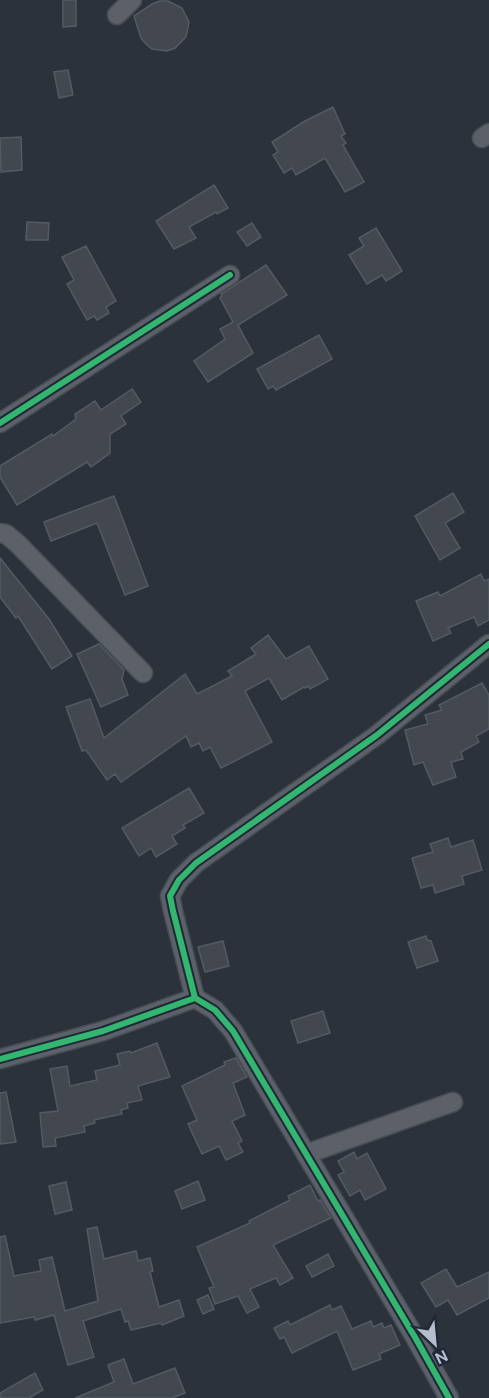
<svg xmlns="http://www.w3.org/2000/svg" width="489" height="1398" font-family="'DM Sans',sans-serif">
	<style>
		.building { fill: #434850; stroke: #545a63; stroke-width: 1.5 }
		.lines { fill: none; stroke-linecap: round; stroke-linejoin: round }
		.street-casing { stroke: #484d55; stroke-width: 21 }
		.street { stroke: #5c6169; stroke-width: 18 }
		.cycleway-casing { stroke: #1f2837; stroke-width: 10 }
		.cycleway { stroke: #33b770; stroke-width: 6 }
	</style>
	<rect width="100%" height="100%" fill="#2c323c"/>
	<!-- building -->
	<g class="building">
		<polygon points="63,0 76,0 76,26 63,27"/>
		<polygon points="160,1 168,1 182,8 189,22 186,37 175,48 167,51 152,49 146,44 141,38 134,16 152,4"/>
		<polygon points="68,70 73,95 59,98 54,72"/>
		<polygon points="333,107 345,134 341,136 346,143 343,145 364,182 345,192 325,158 296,175 292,168 284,173 273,155 278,152 272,142 305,121"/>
		<polygon points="21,137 22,170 1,172 0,138"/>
		<polygon points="214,185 228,208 217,214 216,212 189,227 196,238 174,249 156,221"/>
		<polygon points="27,222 49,223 48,240 26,240"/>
		<polygon points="252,223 261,237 247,246 237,232"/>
		<polygon points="376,228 402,271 386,281 382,275 367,284 349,255 364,246 359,238"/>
		<polygon points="86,246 116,301 106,307 109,313 97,320 94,316 87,320 67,284 74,280 62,257"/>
		<polygon points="266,265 287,295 238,325 253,353 208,382 194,361 225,339 220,329 233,322 220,298 222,296 221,294"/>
		<polygon points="319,335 332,359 276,390 273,386 268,389 257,369"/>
		<polygon points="132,389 141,402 121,416 126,424 110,434 110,453 91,467 87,462 17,505 0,477 0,466 52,434 53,436 76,419 75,414 95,401 101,410"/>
		<polygon points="453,493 464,512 445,523 460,548 440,560 415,516"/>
		<polygon points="114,496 148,586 125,595 97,523 51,541 44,522"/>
		<polygon points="0,558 49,619 72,656 52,669 18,616 16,618 0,597"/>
		<polygon points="481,574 484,581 489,579 489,620 478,626 474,617 448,628 451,633 433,641 416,601 438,592 440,596"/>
		<polygon points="268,635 286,659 309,646 328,679 310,689 309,686 305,688 304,687 282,700 269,678 245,691 272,742 221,768 210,747 203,751 199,743 191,747 186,736 121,782 115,774 107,780 86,750 82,751 66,707 90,699 104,738 185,674 197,694 232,676 228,671 256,654 251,648"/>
		<polygon points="99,644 124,670 122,679 128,695 101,707 77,654"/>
		<polygon points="482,683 489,695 489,729 476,736 479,742 461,752 463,759 451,762 456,777 433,785 423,762 414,765 405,730 428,724 425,715 442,710 439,705"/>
		<polygon points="189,788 204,813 183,825 185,828 172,836 177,844 156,857 151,848 139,856 122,828"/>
		<polygon points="448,838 451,847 473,840 482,870 462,876 464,884 435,893 433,885 421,888 412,858 433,852 430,844"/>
		<polygon points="426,936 427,940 431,941 438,961 417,968 408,942"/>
		<polygon points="223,941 229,966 205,972 198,947"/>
		<polygon points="323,1011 330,1033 298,1043 291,1021"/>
		<polygon points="157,1043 170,1077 138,1086 142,1100 127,1103 128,1108 121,1110 122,1114 94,1120 95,1123 84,1126 85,1132 55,1138 56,1146 43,1147 40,1113 58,1111 50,1069 67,1066 70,1086 97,1080 95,1071 120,1065 117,1054 130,1051 131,1053"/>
		<polygon points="236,1058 247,1077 233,1083 245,1115 232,1121 242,1141 238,1143 243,1152 226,1160 219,1146 202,1154 188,1124 197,1120 182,1086 225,1065 224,1062"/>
		<polygon points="6,1092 16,1142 0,1144 0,1093"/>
		<polygon points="354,1152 357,1159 367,1153 386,1189 365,1200 360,1190 350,1196 338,1175 344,1172 338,1161"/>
		<polygon points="198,1181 205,1200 182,1209 175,1191"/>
		<polygon points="66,1182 72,1210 55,1214 49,1186"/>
		<polygon points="310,1185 318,1201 320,1200 331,1218 273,1245 293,1278 280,1285 276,1278 250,1289 259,1307 247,1313 238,1296 215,1304 209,1288 214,1287 197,1247 250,1223 249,1221 290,1200 288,1196"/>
		<polygon points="97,1227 104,1259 136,1251 138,1261 150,1258 153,1271 150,1272 159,1307 179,1300 184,1316 162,1325 161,1323 131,1330 128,1321 125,1322 121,1309 83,1321 94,1357 68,1365 54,1315 35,1320 34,1317 0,1323 0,1237 5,1236 14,1276 41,1271 39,1260 52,1257 65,1311 98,1301 87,1229"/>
		<polygon points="328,1254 334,1266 312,1277 306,1266"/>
		<polygon points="446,1269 457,1287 489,1272 489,1298 457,1315 448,1300 436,1307 421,1283"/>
		<polygon points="208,1295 214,1309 203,1314 197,1300"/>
		<polygon points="330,1305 332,1310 341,1306 352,1329 371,1321 373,1327 382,1323 384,1328 391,1325 400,1345 379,1354 381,1359 353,1370 337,1331 292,1353 284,1337 280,1339 274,1328 288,1321 290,1325"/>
		<polygon points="124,1359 133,1384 175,1368 185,1393 172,1398 75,1398 114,1382 108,1365"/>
		<polygon points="35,1373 43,1390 29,1398 0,1398 0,1393"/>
	</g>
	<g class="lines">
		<defs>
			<g id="street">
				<polyline points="117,15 132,0"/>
				<polyline points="482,138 489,133"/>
				<polyline points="0,423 230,275"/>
				<polyline points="0,533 6,534 18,544 143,673"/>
				<polyline points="195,998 173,911 170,896 179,880 196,863 377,735 489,644"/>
				<polyline points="0,1059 103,1031 195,998 215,1010 233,1031 416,1339 449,1398"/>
				<polyline points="306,1154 453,1102"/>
			</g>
		</defs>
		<!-- street casing -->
		<use href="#street" class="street-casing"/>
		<!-- street -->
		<use href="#street" class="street"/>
		<defs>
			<g id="cycleway">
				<polyline points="0,423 230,275"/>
				<polyline points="195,998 173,911 170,896 179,880 196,863 377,735 489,644"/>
				<polyline points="0,1059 103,1031 195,998 215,1010 233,1031 416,1339 449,1398"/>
			</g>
		</defs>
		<!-- cycleway casing -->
		<use href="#cycleway" class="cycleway-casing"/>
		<!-- cycleway -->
		<use href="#cycleway" class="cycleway"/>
	</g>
	<!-- north arrow -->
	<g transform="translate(435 1344) rotate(154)" stroke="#1f2837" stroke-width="4.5" paint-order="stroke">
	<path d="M0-4.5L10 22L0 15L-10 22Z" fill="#b7becb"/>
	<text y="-9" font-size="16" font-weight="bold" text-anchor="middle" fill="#b7becb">N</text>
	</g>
</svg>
